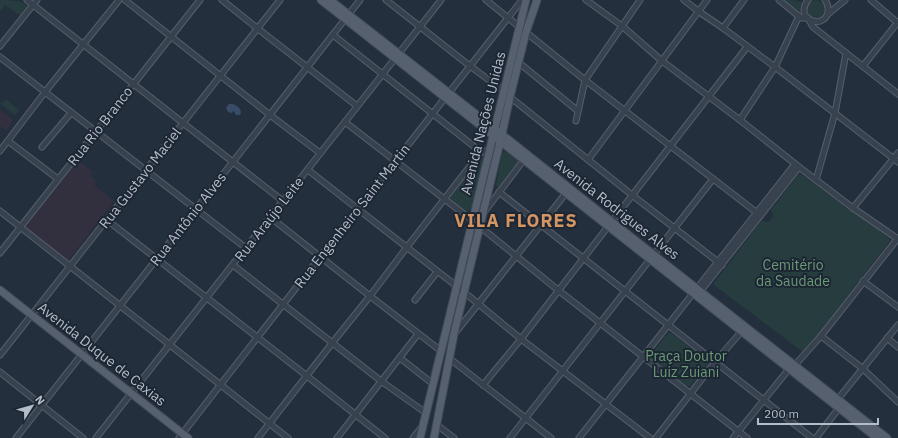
<svg xmlns="http://www.w3.org/2000/svg" width="898" height="438" font-family="'IBM Plex Sans',sans-serif">
	<style>
		.medical { fill: #32303f }
		.green { fill: #263c3f }
		.water { fill: #394c67 }
		.lines { fill: none; stroke-linecap: round; stroke-linejoin: round }
		.minor-casing { stroke: #565f6c; stroke-width: 7 }
		.major-casing { stroke: #414a57; stroke-width: 9 }
		.minor { stroke: #38414e; stroke-width: 5 }
		.major { stroke: #56606e; stroke-width: 7 }
		.labels { text-anchor: middle; dominant-baseline: central; stroke-width: 4; stroke-linejoin: round; paint-order: stroke }
		.street-label { font-size: 14px; fill: #b4bcc9; stroke: #1d2633 }
		.park-label { font-size: 14px; fill: #6b9a76; stroke: #1d2633 }
		.district-label { font-size: 18px; font-weight: bold; letter-spacing: 1px; fill: #d59563; stroke: #1d2633 }
	</style>
	<rect width="100%" height="100%" fill="#242f3e"/>
	<!-- medical -->
	<g class="medical">
		<polygon points="0,110 13,120 6,131 0,126"/>
		<polygon points="78,160 93,172 90,176 96,181 94,185 114,201 68,261 25,228"/>
	</g>
	<!-- green -->
	<g class="green">
		<circle cx="816" cy="9" r="9"/>
		<path d="M0,0C10,0 22,0 28,6L20,15L5,5L0,12Z"/>
		<polygon points="783,0 793,0 802,2 800,7 800,13"/>
		<polygon points="7,100 19,110 15,115 0,103"/>
		<path d="M505,151C509,153 515,157 518,161V163L499,187H497L496,185L502,154Z"/>
		<polygon points="482,157 484,158 483,161 471,209 468,211 466,212 450,200 451,196"/>
		<path d="M800,174L803,175L889,238L890,241L804,352H803L714,285L713,284L762,220L766,222L770,221C773,217 774,215 771,210L798,175Z"/>
		<polygon points="668,333 671,333 707,360 708,364 690,386 686,386 651,359 650,356"/>
	</g>
	<!-- water -->
	<path class="water" d="M229,104C234,103 240,107 241,112L240,115H236L234,111L231,113L228,112L226,108Z"/>
	<g class="lines">
		<defs>
			<g id="minor">
				<polyline points="27,0 183,123 283,201"/>
				<polyline points="125,0 270,115 320,153"/>
				<polyline points="222,0 257,28 357,106"/>
				<polyline points="386,0 470,66 505,92"/>
				<polyline points="486,0 585,80 756,212 761,215"/>
				<polyline points="586,0 622,26 662,61 740,120 799,167 853,208 898,239"/>
				<polyline points="684,0 698,11 723,28 775,67 898,162"/>
				<polyline points="779,0 801,18 807,18"/>
				<path d="M808,0C793,19 824,31 828,12C829,7 828,4 825,0"/>
				<polyline points="871,0 898,23"/>
				<polyline points="828,14 845,0"/>
				<polyline points="808,18 813,27 898,94"/>
				<polyline points="723,28 744,0"/>
				<polyline points="333,35 481,152"/>
				<polyline points="0,46 37,0"/>
				<polyline points="0,57 246,248"/>
				<polyline points="518,62 578,111"/>
				<polyline points="863,66 898,22"/>
				<polyline points="510,97 632,195 722,265"/>
				<polyline points="740,120 775,67 799,16"/>
				<polyline points="576,121 585,80 640,0"/>
				<polyline points="345,122 473,221 558,290 747,438"/>
				<polyline points="8,141 58,179"/>
				<polyline points="42,147 71,113"/>
				<polyline points="0,151 45,92 119,0"/>
				<polyline points="588,160 707,0"/>
				<polyline points="308,170 464,292 521,339 650,438"/>
				<polyline points="816,180 835,113 846,53"/>
				<polyline points="499,192 812,438"/>
				<polyline points="853,208 898,153"/>
				<polyline points="0,211 288,438"/>
				<polyline points="485,211 526,157"/>
				<polyline points="270,217 370,296 441,351"/>
				<polyline points="107,220 307,376 385,438"/>
				<polyline points="0,253 200,0"/>
				<polyline points="233,265 381,381 426,413"/>
				<polyline points="863,281 898,307"/>
				<polyline points="699,293 799,167"/>
				<polyline points="415,300 437,272"/>
				<polyline points="456,332 566,193"/>
				<polyline points="821,336 862,368 898,402"/>
				<polyline points="887,338 898,347"/>
				<polyline points="0,355 280,0"/>
				<polyline points="400,358 433,384"/>
				<polyline points="449,358 551,438"/>
				<polyline points="0,372 83,438"/>
				<polyline points="483,385 521,339 747,47"/>
				<polyline points="437,425 454,438"/>
				<polyline points="16,438 360,0"/>
				<polyline points="96,438 441,0"/>
				<polyline points="179,438 320,257 522,0"/>
				<polyline points="258,438 333,342 370,296 407,247 481,152 490,150"/>
				<polyline points="337,438 418,334"/>
				<polyline points="413,438 421,428"/>
				<polyline points="510,438 713,179"/>
				<polyline points="579,438 795,164"/>
				<polyline points="656,438 715,362 741,332"/>
				<polyline points="733,438 789,369 795,365 821,336 898,238"/>
				<polyline points="816,438 839,408 838,399 898,325"/>
			</g>
			<g id="major">
				<polyline points="321,0 877,438"/>
				<polyline points="330,0 495,129 612,222 887,438"/>
				<polyline points="0,290 188,438"/>
				<polyline points="420,438 526,0"/>
				<polyline points="434,438 454,334 502,134 510,97 526,32 537,0"/>
			</g>
		</defs>
		<!-- minor casing -->
		<use href="#minor" class="minor-casing"/>
		<!-- major casing -->
		<use href="#major" class="major-casing"/>
		<!-- minor -->
		<use href="#minor" class="minor"/>
		<!-- major -->
		<use href="#major" class="major"/>
	</g>
	<g class="labels">
		<!-- street labels -->
		<g class="street-label">
			<text transform="translate(483 123) rotate(-76)">Avenida Nações Unidas</text>
			<text transform="translate(100 126) rotate(-52)">Rua Rio Branco</text>
			<text transform="translate(140 178) rotate(-52)">Rua Gustavo Maciel</text>
			<text transform="translate(617 209) rotate(38)">Avenida Rodrigues Alves</text>
			<text transform="translate(352 216) rotate(-52)">Rua Engenheiro Saint Martin</text>
			<text transform="translate(188 219) rotate(-52)">Rua Antônio Alves</text>
			<text transform="translate(269 219) rotate(-52)">Rua Araújo Leite</text>
			<text transform="translate(102 354) rotate(38)">Avenida Duque de Caxias</text>
		</g>
		<!-- park labels -->
		<g class="park-label">
			<text x="793" y="265">Cemitério<tspan x="793" dy="16">da Saudade</tspan></text>
			<text x="686" y="356">Praça Doutor<tspan x="686" dy="16">Luiz Zuiani</tspan></text>
		</g>
		<!-- district labels -->
		<g class="district-label">
			<text x="516" y="220">VILA FLORES</text>
		</g>
	</g>
	<!-- north arrow -->
	<g transform="translate(32 406) rotate(53)" stroke="#1d2633" stroke-width="3" paint-order="stroke">
	<path d="M0-3L7 15L0 10L-7 15Z" fill="#b4bcc9"/>
	<text y="-6" font-size="11" font-weight="bold" text-anchor="middle" fill="#b4bcc9">N</text>
	</g>
	<!-- scale -->
	<path d="M758 418v6h120v-6" fill="none" stroke="#b4bcc9" stroke-width="2"/>
	<text x="764" y="418" font-size="12" fill="#b4bcc9" stroke="#1d2633" stroke-width="3" paint-order="stroke">200 m</text>
</svg>
